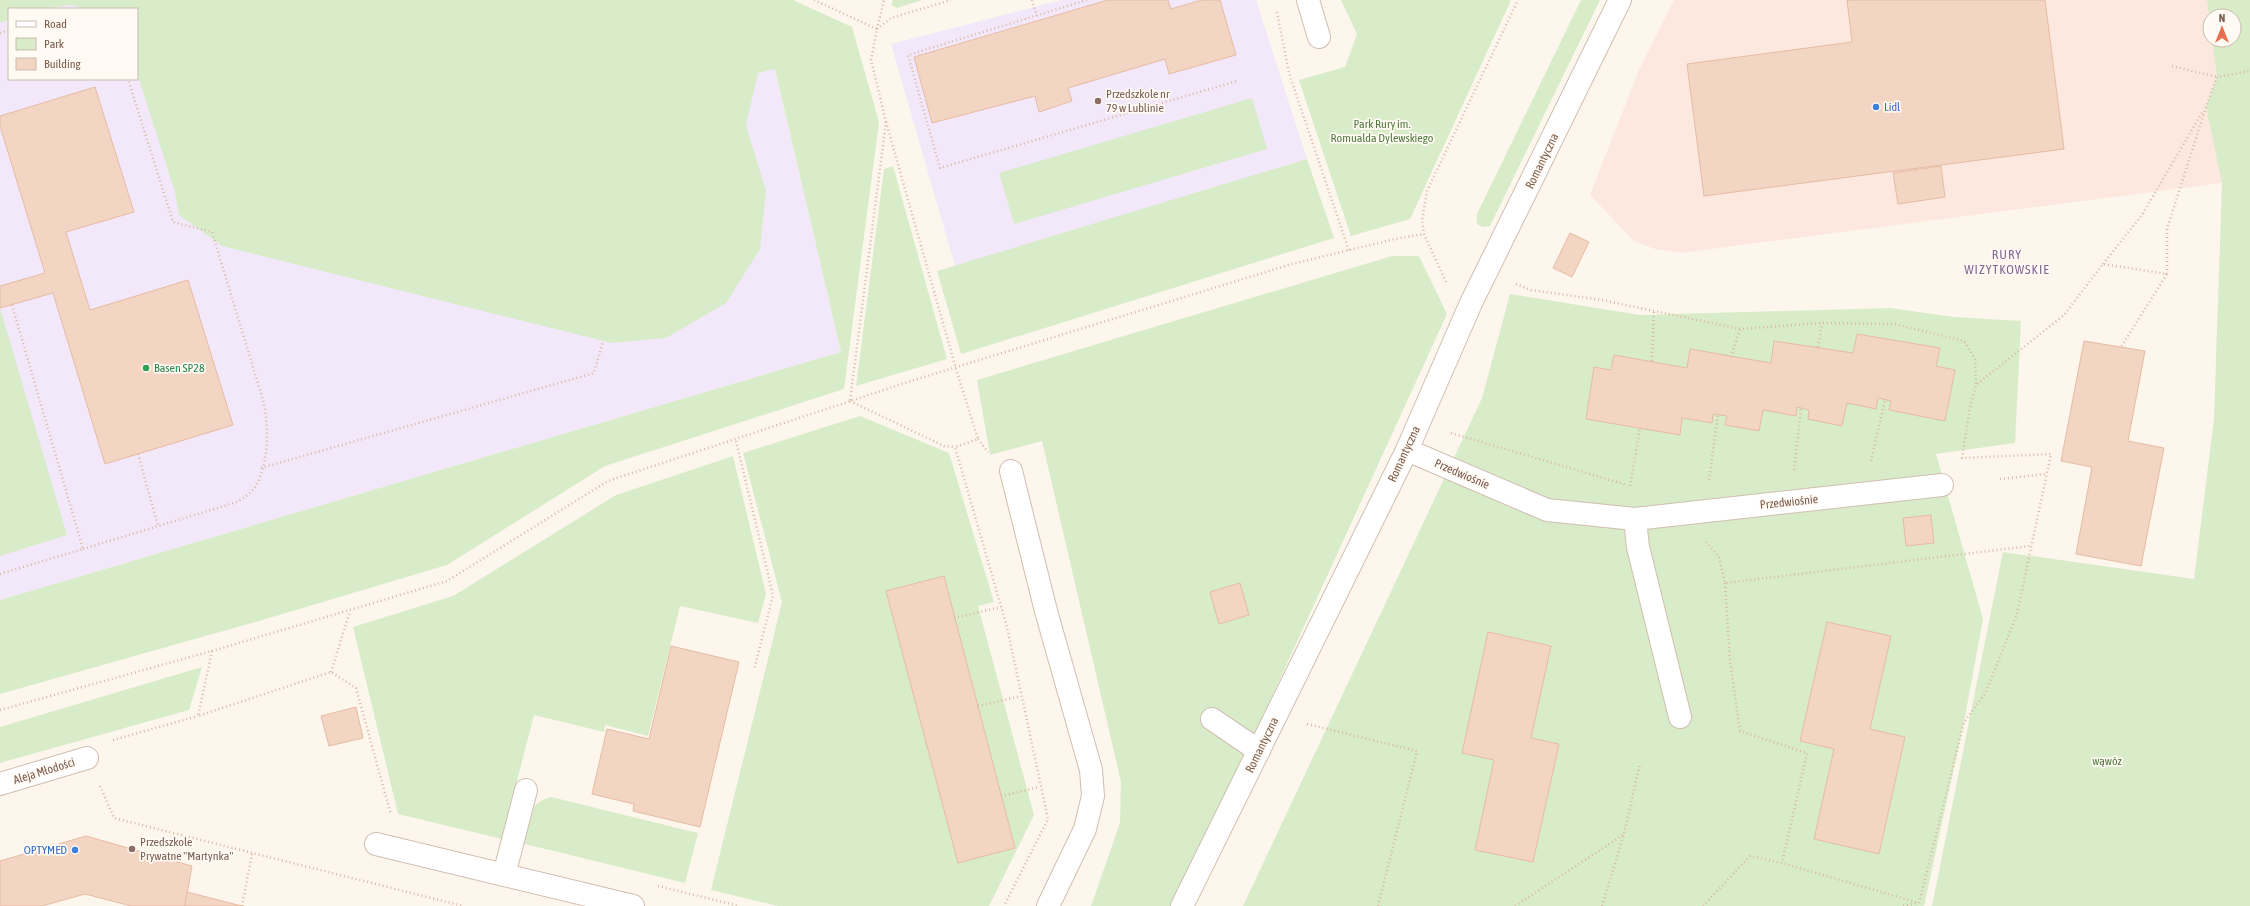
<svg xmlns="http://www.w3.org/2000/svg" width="2250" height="906" font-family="'Asap Condensed',sans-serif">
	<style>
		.commercial { fill: #fde8e0; fill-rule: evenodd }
		.education { fill: #f3e8fa; fill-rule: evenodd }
		.green { fill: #d8ecc9 }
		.building { fill: #f3d5c3; stroke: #e6bba3 }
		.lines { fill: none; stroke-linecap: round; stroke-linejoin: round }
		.service-casing { stroke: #d1beb0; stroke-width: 24 }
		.pedestrian-casing { stroke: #d1beb0; stroke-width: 24 }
		.minor-casing { stroke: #d1beb0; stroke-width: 24 }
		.path { stroke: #d9b8a5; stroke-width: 2.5; stroke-dasharray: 1 3; stroke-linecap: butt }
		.service { stroke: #fff; stroke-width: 22 }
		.pedestrian { stroke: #fff; stroke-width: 22 }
		.minor { stroke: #fff; stroke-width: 22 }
		.education-dot { fill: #8d6e63; stroke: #fffaf3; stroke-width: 1.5 }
		.shop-dot { fill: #3f7fe0; stroke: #fffaf3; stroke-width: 1.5 }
		.leisure-dot { fill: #2e9e5b; stroke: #fffaf3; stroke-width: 1.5 }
		.labels { text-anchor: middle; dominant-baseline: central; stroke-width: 3.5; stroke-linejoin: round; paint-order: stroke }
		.education-label { font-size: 12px; fill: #785e54; stroke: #fffaf3; text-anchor: start }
		.shop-label { font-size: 12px; fill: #366cbe; stroke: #fffaf3; text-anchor: start }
		.park-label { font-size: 12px; fill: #537a41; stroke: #fffaf3 }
		.street-label { font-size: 12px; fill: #7a5c4d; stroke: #fffaf3 }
		.leisure-label { font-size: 12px; fill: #27864d; stroke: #fffaf3; text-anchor: start }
		.neighbourhood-label { font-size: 13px; letter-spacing: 1px; fill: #846695; stroke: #fffaf3 }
	</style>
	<rect width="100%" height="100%" fill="#fdf6ec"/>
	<!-- commercial -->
	<path class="commercial" d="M1674,0H2245L2250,22L2222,183L1680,253L1655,249L1634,241L1590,195L1639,70ZM2210,16H2234V40H2210Z"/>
	<!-- education -->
	<g class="education">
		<path d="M0,0L770,49L841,352L0,600ZM9,9H137V79H9Z"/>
		<polygon points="1061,0 1256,0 1307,159 955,266 891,44"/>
	</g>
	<!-- green -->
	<g class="green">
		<polygon points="0,0 793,0 852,27 879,122 844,389 605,466 447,565 259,621 0,694 0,600 841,352 775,69 758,73 746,125 766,191 760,249 726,303 666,338 612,343 222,246 179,215 175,192 137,73 137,9 86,9 71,5 44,9 9,9 9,20 0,23"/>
		<polygon points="893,0 922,0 897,8 891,5"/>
		<polygon points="1341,0 1511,0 1410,219 1351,236 1299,80 1345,67 1357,34"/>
		<polygon points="1581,0 1600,0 1490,226 1482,227 1477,224 1477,214"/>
		<polygon points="2207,0 2250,0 2250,906 1932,906 2003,552 2194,579 2214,419 2222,183 2206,107 2217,77 2212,40 2234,40 2234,16 2210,16 2210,21"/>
		<polygon points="1252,98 1267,149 1014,224 999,173"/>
		<polygon points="1307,159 1334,238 961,354 937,271"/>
		<polygon points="893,166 947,359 856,386 884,169"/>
		<polygon points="1392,256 1419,256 1447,314 1176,906 1091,906 1120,823 1121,782 1042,441 990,455 977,380"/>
		<polygon points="1510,294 1640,315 1891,308 1954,317 2021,321 2015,443 1936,454 1983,619 1964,722 1924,906 1243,906 1482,398"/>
		<polygon points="0,308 67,535 0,556"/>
		<polygon points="860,416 949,453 994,602 978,606 1034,815 989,906 778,906 711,890 782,602 743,453"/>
		<polygon points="733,456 766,594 758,623 680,606 648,736 605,725 604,732 534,715 502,839 398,814 353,627 453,596 616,495"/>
		<polygon points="202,667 189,710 0,763 0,727"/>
		<path d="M551,797L698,833L685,883L521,843C527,822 527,803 551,797Z"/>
	</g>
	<!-- building -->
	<g class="building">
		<polygon points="1108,0 1168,0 1171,9 1202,0 1220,0 1236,55 1169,74 1165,59 1068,88 1072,101 1039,112 1035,96 932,123 914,57"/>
		<polygon points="1847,0 2045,0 2064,149 1704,196 1687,64 1852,42"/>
		<polygon points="95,87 134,212 66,232 90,310 188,280 233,425 105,464 53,293 0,308 0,286 45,273 0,126 0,116"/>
		<polygon points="1941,166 1945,197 1898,204 1893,173"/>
		<polygon points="1570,233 1589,242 1572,277 1553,268"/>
		<polygon points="1857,334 1940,348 1936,366 1955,370 1945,421 1889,410 1891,401 1878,398 1876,409 1847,403 1842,426 1808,419 1809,410 1797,407 1796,416 1763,410 1759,431 1725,425 1727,416 1713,414 1712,423 1682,418 1680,435 1586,419 1594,367 1611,370 1614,355 1687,368 1690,349 1771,363 1774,341 1853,353"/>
		<polygon points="2084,341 2145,351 2128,441 2164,448 2141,566 2076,554 2092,467 2061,461"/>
		<polygon points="1931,515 1934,543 1906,546 1903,518"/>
		<polygon points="944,576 1015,848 958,863 886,591"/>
		<polygon points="1240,583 1249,615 1219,624 1210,592"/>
		<polygon points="1827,622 1891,636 1870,729 1905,737 1879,854 1814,839 1834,749 1800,741"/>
		<polygon points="1488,632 1551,646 1531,738 1559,744 1533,862 1475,850 1494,760 1462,753"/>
		<polygon points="671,646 739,662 700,827 633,811 634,804 592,794 607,729 649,739"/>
		<polygon points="356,707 363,738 329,746 321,716"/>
		<polygon points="86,836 192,866 185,906 131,906 85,894 42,906 0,906 0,861"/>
		<polygon points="187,892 242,906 244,906 185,906"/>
	</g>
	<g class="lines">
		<defs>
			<g id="service">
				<polyline points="1011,471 1046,611 1091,770 1093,796 1085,829 1048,906"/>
				<polyline points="1212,719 1259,751"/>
				<polyline points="376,844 633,906"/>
				<polyline points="504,875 526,790"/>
			</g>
			<polyline id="pedestrian" points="0,784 87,758"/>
			<g id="minor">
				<polyline points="1308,0 1319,37"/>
				<polyline points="1407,450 1547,510 1635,519 1942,485"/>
				<polyline points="1635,519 1638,547 1680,717"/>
				<polyline points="1182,906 1407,450 1471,303 1620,0"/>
			</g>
		</defs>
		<!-- service casing -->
		<use href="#service" class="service-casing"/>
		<!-- pedestrian casing -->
		<use href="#pedestrian" class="pedestrian-casing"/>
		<!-- minor casing -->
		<use href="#minor" class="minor-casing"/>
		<!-- path -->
		<g class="path">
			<polyline points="814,0 877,29 871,60 886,122 850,401"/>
			<polyline points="1032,0 1037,16"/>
			<polyline points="1087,0 908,55 940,168 1237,81"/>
			<polyline points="1277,12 1289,73 1349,251"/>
			<polyline points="877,29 891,18 951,0"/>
			<polyline points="877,29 884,0"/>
			<polyline points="0,33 9,30"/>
			<polyline points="2172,66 2217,77"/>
			<polyline points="886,122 956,369 978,439 955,447 1007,627 1048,819 1004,906"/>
			<polyline points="2103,264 2142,215 2203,111"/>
			<polyline points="2167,274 2167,229 2206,107 2217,77 2250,71"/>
			<polyline points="1446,282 1424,234 1422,221 1427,191 1518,0"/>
			<polyline points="1516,284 1531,290 1602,300 1740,329 1822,323 1895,324 1964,341 1975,359 1976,385 2064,315 2103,264 2167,274 2121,347"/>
			<polyline points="1818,347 1822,323"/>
			<polyline points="1731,357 1740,329"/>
			<polyline points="1652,361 1654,310"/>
			<polyline points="850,401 944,446 955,447"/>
			<polyline points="1451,433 1627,485"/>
			<polyline points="978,439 988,452"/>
			<polyline points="736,441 773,595 754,670"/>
			<polyline points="138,454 158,526"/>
			<polyline points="1871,461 1885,400"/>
			<polyline points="261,468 594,373 603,341"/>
			<polyline points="1794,470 1801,409"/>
			<polyline points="2000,479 2046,474"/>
			<polyline points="1709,480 1718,415"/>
			<polyline points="1630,486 1640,428"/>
			<polyline points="1706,542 1719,557 1725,583 2030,546"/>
			<path d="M83,549L237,502C244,498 251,493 256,486C269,462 269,426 263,400L212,232L173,222L128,79"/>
			<polyline points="0,574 83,549 12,305"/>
			<polyline points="1725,583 1730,661 1740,731 1807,753 1782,863"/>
			<polyline points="954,618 1001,607"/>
			<polyline points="212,651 198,716 331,672 356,688 391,815"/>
			<polyline points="331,672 350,611"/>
			<polyline points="978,706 1021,696"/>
			<polyline points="0,710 212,651 447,581 608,481 911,381 1292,264 1395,239 1424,234"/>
			<polyline points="1307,724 1417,751 1378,906"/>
			<polyline points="113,740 198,716"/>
			<polyline points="100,786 114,818 463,906"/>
			<polyline points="1001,796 1040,787"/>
			<polyline points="658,886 739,906"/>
			<polyline points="1919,903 1964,722 1985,694 2017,614 2051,454 1962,458 1970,407 1976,385"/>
			<polyline points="242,906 252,854"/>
			<polyline points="1515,906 1623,835"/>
			<polyline points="1602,906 1624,834 1640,764"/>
			<polyline points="1703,906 1750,856 1782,863 1919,903"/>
			<polyline points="1903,906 1918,903"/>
		</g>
		<!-- service -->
		<use href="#service" class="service"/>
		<!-- pedestrian -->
		<use href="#pedestrian" class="pedestrian"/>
		<!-- minor -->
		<use href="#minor" class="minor"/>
	</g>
	<!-- markers -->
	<g class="education-dot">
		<circle cx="1098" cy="101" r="4"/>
		<circle cx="132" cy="849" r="4"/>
	</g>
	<g class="shop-dot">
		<circle cx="1876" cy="107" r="4"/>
		<circle cx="75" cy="850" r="4"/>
	</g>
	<circle class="leisure-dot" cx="146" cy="368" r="4"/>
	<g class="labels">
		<!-- education labels -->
		<g class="education-label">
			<text x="1106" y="94">Przedszkole nr<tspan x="1106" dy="14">79 w Lublinie</tspan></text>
			<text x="140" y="842">Przedszkole<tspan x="140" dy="14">Prywatne "Martynka"</tspan></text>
		</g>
		<!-- shop labels -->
		<g class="shop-label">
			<text x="1884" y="107">Lidl</text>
			<text x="67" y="850" text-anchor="end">OPTYMED</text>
		</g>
		<!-- park labels -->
		<g class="park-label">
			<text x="1382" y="124">Park Rury im.<tspan x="1382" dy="14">Romualda Dylewskiego</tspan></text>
			<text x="2107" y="761">wąwóz</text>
		</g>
		<!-- street labels -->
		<g class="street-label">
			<text transform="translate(1542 161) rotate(-64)">Romantyczna</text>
			<text transform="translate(1404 454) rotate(-65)">Romantyczna</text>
			<text transform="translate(1462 474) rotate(23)">Przedwiośnie</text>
			<text transform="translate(1789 502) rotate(-6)">Przedwiośnie</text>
			<text transform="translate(1262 745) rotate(-64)">Romantyczna</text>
			<text transform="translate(44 771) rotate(-17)">Aleja Młodości</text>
		</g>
		<!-- leisure labels -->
		<g class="leisure-label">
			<text x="154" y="368">Basen SP28</text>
		</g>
		<!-- neighbourhood labels -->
		<g class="neighbourhood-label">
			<text x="2007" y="254">RURY<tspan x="2007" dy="15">WIZYTKOWSKIE</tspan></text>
		</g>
	</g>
	<!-- legend -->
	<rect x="8" y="8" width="130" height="72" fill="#fffaf3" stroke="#cabbb1"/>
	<rect x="16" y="21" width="20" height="6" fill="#ffffff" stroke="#cabbb1"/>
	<text x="44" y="28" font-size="12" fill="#7a5c4d">Road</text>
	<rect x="16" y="38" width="20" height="12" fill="#d8ecc9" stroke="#cabbb1"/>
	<text x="44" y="48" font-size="12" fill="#7a5c4d">Park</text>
	<rect x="16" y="58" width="20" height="12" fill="#f3d5c3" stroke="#cabbb1"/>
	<text x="44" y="68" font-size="12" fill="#7a5c4d">Building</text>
	<!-- north arrow -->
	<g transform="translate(2222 28)"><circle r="19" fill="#fffaf3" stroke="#cabbb1"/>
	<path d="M0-3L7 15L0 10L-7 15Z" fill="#e76f51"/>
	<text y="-6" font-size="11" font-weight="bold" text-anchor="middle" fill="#7a5c4d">N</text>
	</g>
</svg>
